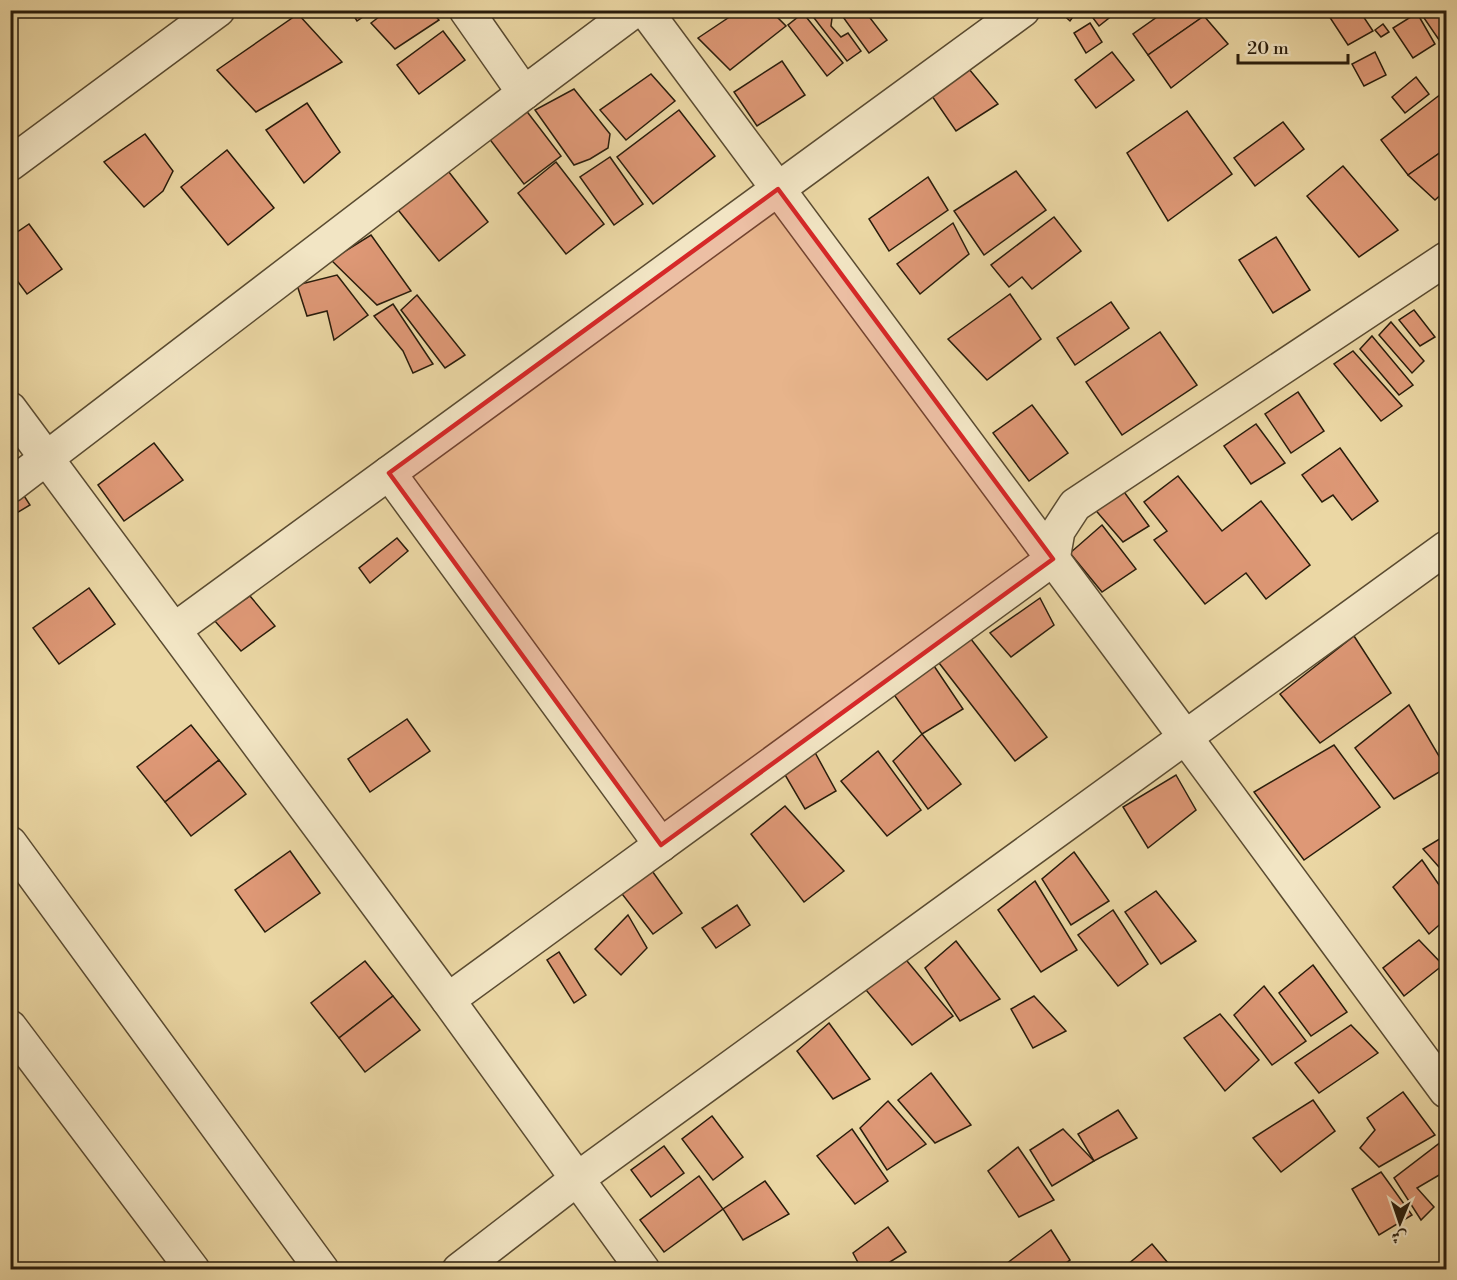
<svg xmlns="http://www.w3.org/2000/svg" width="1457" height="1280" font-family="'Libre Bodoni',Amiri,serif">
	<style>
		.building { fill: #de9876; stroke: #291c0b; stroke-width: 1.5 }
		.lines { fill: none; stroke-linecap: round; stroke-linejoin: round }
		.minor-casing { stroke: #5a4b31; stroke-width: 36 }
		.tertiary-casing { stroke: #5a4b31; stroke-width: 36 }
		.minor { stroke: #f2e5c4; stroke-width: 33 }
		.tertiary { stroke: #f2e5c4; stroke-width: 33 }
		.marked { fill: #d62828; fill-opacity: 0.2; stroke: #d62828; stroke-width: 4.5; stroke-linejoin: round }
	</style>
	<rect width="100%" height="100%" fill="#ebd7a4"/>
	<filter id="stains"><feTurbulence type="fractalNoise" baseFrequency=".00333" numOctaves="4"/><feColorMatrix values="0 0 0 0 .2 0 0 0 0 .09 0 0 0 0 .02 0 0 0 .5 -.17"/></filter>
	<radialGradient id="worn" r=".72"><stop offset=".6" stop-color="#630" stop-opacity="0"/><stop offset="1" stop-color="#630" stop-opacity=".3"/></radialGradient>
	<!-- building -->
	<g class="building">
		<polygon points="350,10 373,10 357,21"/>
		<polygon points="388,10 430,10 439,20 395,49 371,23"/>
		<polygon points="740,10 770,10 786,26 730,70 698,38"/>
		<polygon points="808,10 833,10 831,26 841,37 848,33 861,51 847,61"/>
		<polygon points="838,10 864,10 887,40 869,53"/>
		<polygon points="1058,10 1078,10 1070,21"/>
		<polygon points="1087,10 1111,10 1114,14 1099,26"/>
		<polygon points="1167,10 1201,10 1204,16 1148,55 1133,34"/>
		<polygon points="1325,10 1359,10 1373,31 1348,45"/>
		<polygon points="1435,10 1446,10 1446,50 1424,18"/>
		<polygon points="803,13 843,63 827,76 788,25"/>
		<polygon points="1417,13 1435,44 1413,58 1393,28"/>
		<polygon points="298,14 342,62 256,112 217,70"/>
		<polygon points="1204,16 1228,44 1171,88 1148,55"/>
		<polygon points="1090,23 1102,42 1086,53 1074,33"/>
		<polygon points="1383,24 1389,32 1381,37 1375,30"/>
		<polygon points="443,31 465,60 419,94 397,65"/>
		<polygon points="1112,52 1134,80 1096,108 1075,80"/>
		<polygon points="1375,52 1386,75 1364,86 1352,64"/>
		<polygon points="959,57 998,104 956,131 923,83"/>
		<polygon points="782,61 805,95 757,126 734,92"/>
		<polygon points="651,74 675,101 626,140 600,110"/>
		<polygon points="1416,77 1429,94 1405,113 1392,97"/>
		<polygon points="574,89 610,134 608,148 590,159 574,165 535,110"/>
		<polygon points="1441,94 1446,101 1446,152 1444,150 1408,175 1381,140"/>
		<polygon points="307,103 340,152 304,183 266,130"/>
		<polygon points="525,109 561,156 524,184 488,137"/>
		<polygon points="679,110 715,156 653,204 617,157"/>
		<polygon points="1187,111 1232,174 1168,221 1127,153"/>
		<polygon points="1283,122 1304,149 1255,186 1234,158"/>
		<polygon points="145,134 173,171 163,191 144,207 104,162"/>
		<polygon points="227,150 274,208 228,245 181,187"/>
		<polygon points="1444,150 1446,152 1446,190 1435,200 1408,175"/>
		<polygon points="610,157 643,204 614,225 580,177"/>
		<polygon points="556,162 604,224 566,254 518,193"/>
		<polygon points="1343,166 1398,230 1359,257 1307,196"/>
		<polygon points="445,167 488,222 439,261 395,206"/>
		<polygon points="1016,171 1046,210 984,255 954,211"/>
		<polygon points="928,177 948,210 889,251 869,219"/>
		<polygon points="1054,217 1081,251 1032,289 1022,277 1009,287 991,265"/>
		<polygon points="953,223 969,254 920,294 897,264"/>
		<polygon points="29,224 62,269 27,294 10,271 10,237"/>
		<polygon points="371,235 411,291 377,305 331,260"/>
		<polygon points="1276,237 1310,290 1273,313 1239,260"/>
		<polygon points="337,275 368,315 334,340 327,311 307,316 297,285"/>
		<polygon points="1010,294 1041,339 987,380 948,339"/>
		<polygon points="417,295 465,355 445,368 401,310"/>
		<polygon points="1111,302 1129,328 1075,365 1057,338"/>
		<polygon points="393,304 433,364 413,373 403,351 374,316"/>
		<polygon points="1414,310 1435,337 1420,346 1399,320"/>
		<polygon points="1391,322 1424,361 1412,373 1379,335"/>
		<polygon points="1160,332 1197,385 1122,435 1086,382"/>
		<polygon points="1372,336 1413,385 1399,395 1360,349"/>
		<polygon points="1353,351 1402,406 1381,421 1334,364"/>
		<polygon points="1298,392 1324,431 1291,453 1265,414"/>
		<polygon points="1032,405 1068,453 1029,481 993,433"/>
		<polygon points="1256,424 1285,463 1251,484 1224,446"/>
		<polygon points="154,443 183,480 124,521 98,485"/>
		<polygon points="1340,448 1378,501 1352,520 1333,495 1322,502 1302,475"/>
		<polygon points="10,474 30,505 10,517"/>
		<polygon points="1178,476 1222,531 1261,501 1310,565 1266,599 1246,573 1205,604 1154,540 1167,531 1144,502"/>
		<polygon points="1119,485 1149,526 1123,542 1092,506"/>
		<polygon points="1102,525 1136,569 1102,592 1070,553"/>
		<polygon points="397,538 408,551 370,583 359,568"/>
		<polygon points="89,588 115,624 59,664 33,628"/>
		<polygon points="250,596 275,626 241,651 214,620"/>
		<polygon points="1040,598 1054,625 1011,657 990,633"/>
		<polygon points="967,634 1047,737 1015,761 936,659"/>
		<polygon points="1354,636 1391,693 1320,743 1280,694"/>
		<polygon points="930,660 963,709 922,734 890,689"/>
		<polygon points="1409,705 1446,768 1394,799 1355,748"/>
		<polygon points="407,719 430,751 370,792 348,759"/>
		<polygon points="191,725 219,760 165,802 137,767"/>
		<polygon points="922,734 961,784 928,809 893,761"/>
		<polygon points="1334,745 1380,807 1304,860 1254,792"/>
		<polygon points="812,747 836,791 805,809 781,768"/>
		<polygon points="878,751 921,810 887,836 841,781"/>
		<polygon points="219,760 246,794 191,836 165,802"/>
		<polygon points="1176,775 1196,810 1148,848 1123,807"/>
		<polygon points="785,806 844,871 804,902 751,834"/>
		<polygon points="1446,835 1446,875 1423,849"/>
		<polygon points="290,851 320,893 265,932 235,890"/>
		<polygon points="1074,852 1109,901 1071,925 1042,879"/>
		<polygon points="1422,860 1446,895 1446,919 1429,934 1393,887"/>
		<polygon points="650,868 682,913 653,934 619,890"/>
		<polygon points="1035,881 1077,950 1041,972 998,910"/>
		<polygon points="1156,891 1196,941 1161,964 1125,912"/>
		<polygon points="737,905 750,925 716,948 702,928"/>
		<polygon points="1113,910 1148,964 1118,986 1078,935"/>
		<polygon points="628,915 647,948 621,975 595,949"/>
		<polygon points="1419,940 1443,965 1404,996 1383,968"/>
		<polygon points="956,941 1000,999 960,1021 925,968"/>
		<polygon points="559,952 586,995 574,1003 547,960"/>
		<polygon points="902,955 953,1016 912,1045 861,984"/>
		<polygon points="365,961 393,996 339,1038 311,1003"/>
		<polygon points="1313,965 1347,1012 1311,1036 1279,993"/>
		<polygon points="1264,986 1306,1041 1272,1065 1234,1015"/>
		<polygon points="393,996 420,1030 365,1072 339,1038"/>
		<polygon points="1034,996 1066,1031 1033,1048 1011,1009"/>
		<polygon points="1220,1014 1259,1060 1225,1091 1184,1038"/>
		<polygon points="829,1023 870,1079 833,1099 797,1051"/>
		<polygon points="1351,1025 1378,1053 1319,1093 1295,1063"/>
		<polygon points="931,1073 971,1125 935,1143 898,1100"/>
		<polygon points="1403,1092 1435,1135 1379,1167 1360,1148 1375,1130 1367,1118"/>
		<polygon points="1313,1100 1335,1131 1281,1172 1253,1138"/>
		<polygon points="888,1101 926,1144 887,1170 860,1128"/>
		<polygon points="1118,1110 1137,1138 1094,1161 1078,1134"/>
		<polygon points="712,1116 743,1157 713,1180 682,1139"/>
		<polygon points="852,1129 888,1181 855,1204 817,1156"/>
		<polygon points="1063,1129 1094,1161 1052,1186 1030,1150"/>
		<polygon points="1441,1142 1446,1153 1446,1171 1417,1188 1434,1207 1421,1220 1394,1178"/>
		<polygon points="664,1146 684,1173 651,1197 631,1170"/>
		<polygon points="1018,1147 1054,1200 1019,1217 988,1171"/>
		<polygon points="1381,1172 1412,1215 1379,1235 1352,1189"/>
		<polygon points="699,1176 723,1209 664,1252 640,1220"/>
		<polygon points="765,1181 789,1214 743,1240 723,1209"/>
		<polygon points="888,1227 906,1252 877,1270 862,1270 853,1253"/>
		<polygon points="1051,1230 1070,1260 1056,1270 998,1270"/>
		<polygon points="1152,1244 1174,1270 1121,1270"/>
	</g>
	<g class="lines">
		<defs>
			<g id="minor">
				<polyline points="466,10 524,93"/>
				<polyline points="645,10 1186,738 1446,1091"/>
				<polyline points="10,409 448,1000 643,1270"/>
				<polyline points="389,473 661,845"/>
				<polyline points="10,486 524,93 635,10"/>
				<polyline points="174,630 1023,10"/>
				<polyline points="448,1000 1053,559 1058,531 1075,505 1446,259"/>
				<polyline points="459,1270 577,1179 1446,548"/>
			</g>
			<g id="tertiary">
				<polyline points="10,164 218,10"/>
				<polyline points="10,843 322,1270"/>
				<polyline points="10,1027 193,1270"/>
			</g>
		</defs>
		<!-- minor casing -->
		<use href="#minor" class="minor-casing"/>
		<!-- tertiary casing -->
		<use href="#tertiary" class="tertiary-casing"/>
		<!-- minor -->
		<use href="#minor" class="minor"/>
		<!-- tertiary -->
		<use href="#tertiary" class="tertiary"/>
	</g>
	<!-- marked area -->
	<path class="marked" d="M778,189L1053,559L661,845L389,473Z"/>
	<!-- margin -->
	<rect width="1457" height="1280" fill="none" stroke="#ebd7a4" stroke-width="36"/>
	<rect x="12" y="12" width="1433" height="1256" fill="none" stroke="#291c0b" stroke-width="3"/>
	<rect x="18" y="18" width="1421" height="1244" fill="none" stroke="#291c0b" stroke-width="1.5"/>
	<!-- north arrow -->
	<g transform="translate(1400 1223) rotate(182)" stroke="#f2e5c4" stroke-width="4.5" paint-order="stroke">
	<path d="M0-4.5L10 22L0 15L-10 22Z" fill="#291c0b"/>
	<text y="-9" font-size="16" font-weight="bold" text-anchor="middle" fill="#291c0b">ش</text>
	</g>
	<!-- scale -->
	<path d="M1238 54v9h110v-9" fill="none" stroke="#291c0b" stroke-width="3"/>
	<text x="1247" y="54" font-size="18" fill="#291c0b" stroke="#f2e5c4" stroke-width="4.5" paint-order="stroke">20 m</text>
	<rect width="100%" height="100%" filter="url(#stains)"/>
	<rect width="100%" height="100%" fill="url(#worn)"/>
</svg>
